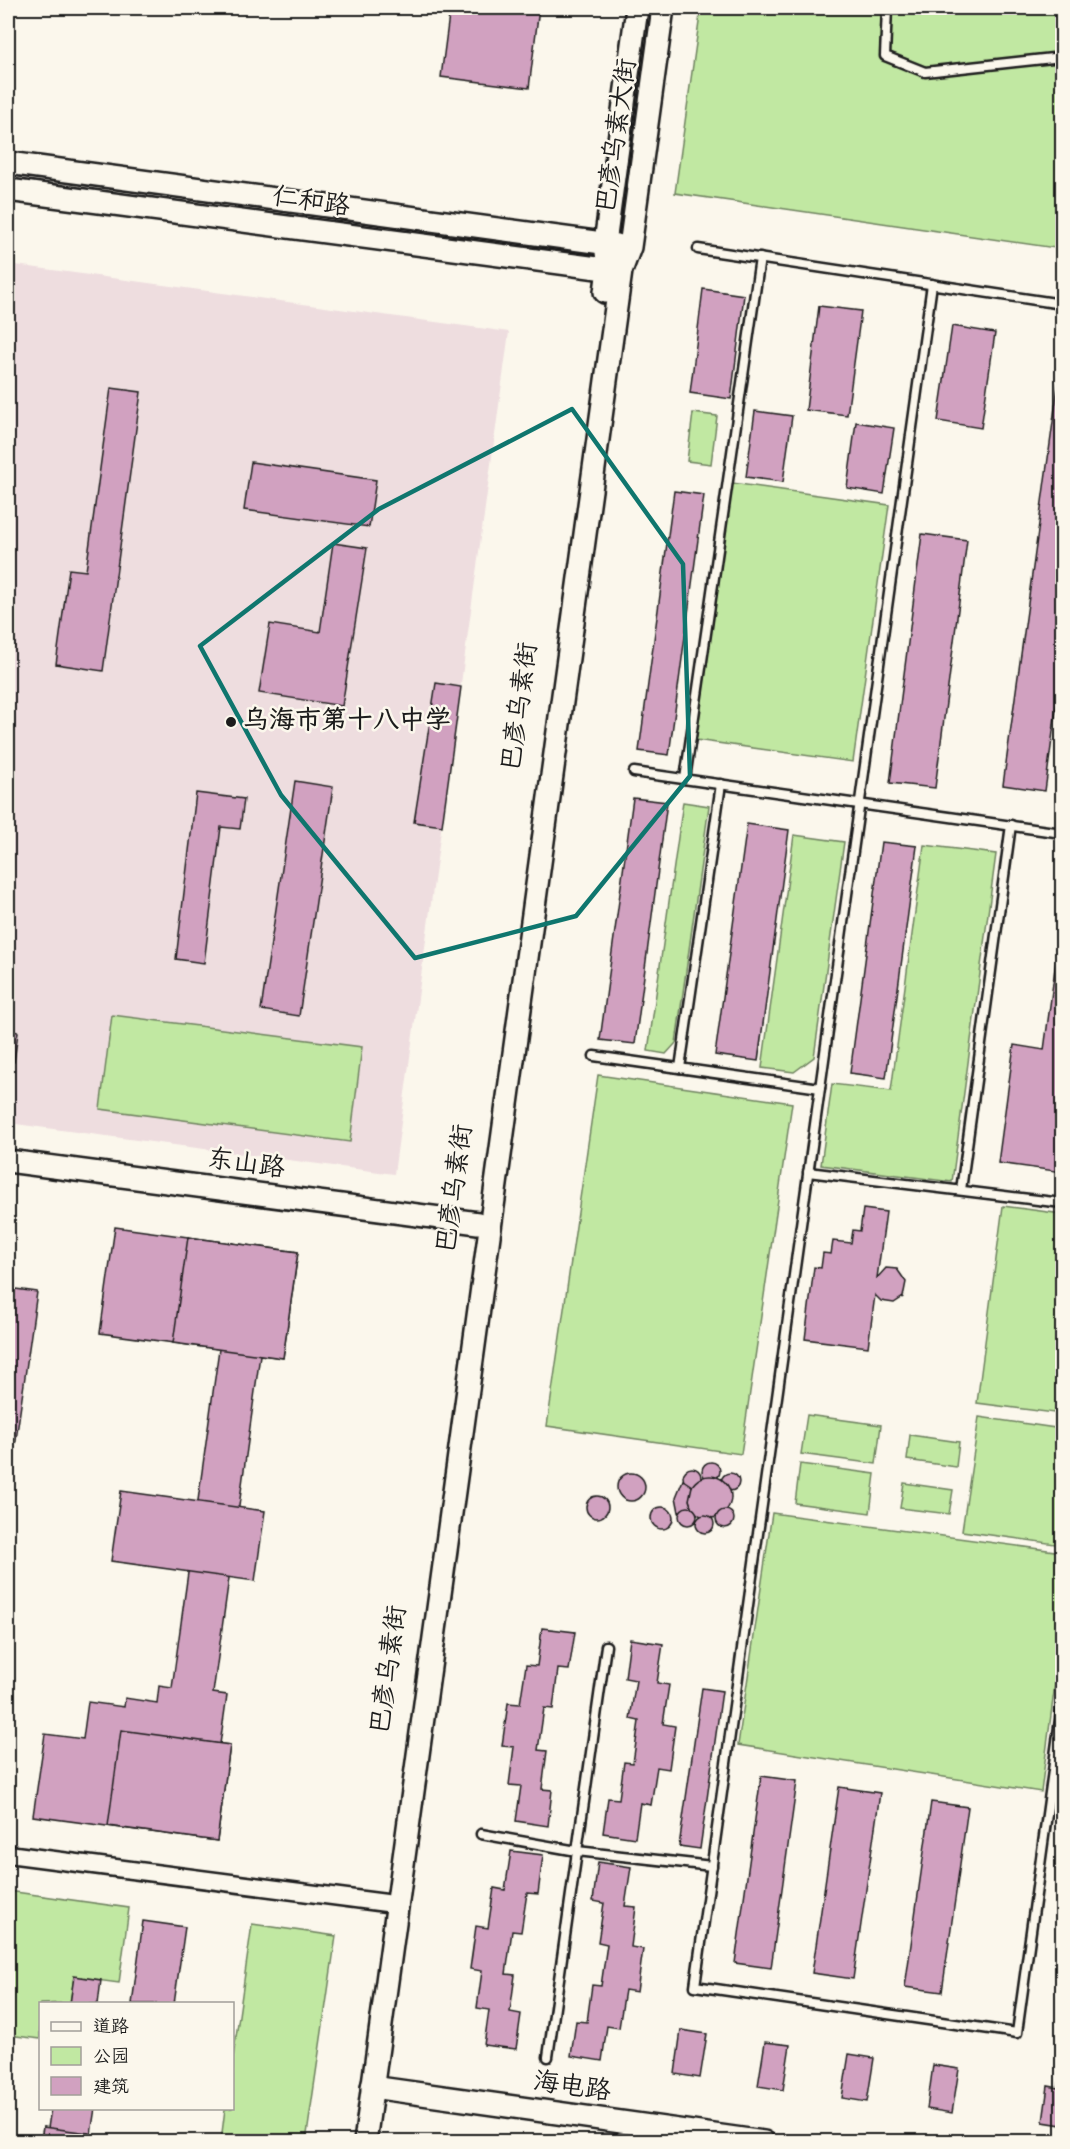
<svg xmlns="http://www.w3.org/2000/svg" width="1070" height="2149" font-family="'Indie Flower','LXGW WenKai TC',sans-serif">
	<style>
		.built { fill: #eedddf }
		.green { fill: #c1e8a2; stroke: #6e825f; stroke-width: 1.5 }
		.building { fill: #d1a1c0; stroke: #1c1c1c; stroke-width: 1.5 }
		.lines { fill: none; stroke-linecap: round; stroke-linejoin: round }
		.service-casing { stroke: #1c1c1c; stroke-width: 13 }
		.minor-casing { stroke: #1c1c1c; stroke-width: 21 }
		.tertiary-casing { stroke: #1c1c1c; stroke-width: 26 }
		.service { stroke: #fbf7ec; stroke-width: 8 }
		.minor { stroke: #fbf7ec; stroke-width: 16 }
		.tertiary { stroke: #fbf7ec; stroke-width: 21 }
		.marked { fill: none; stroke: #0f766e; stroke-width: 4.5; stroke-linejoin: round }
		.poi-dot { fill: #1c1c1c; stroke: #fbf7ec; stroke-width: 2 }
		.labels { text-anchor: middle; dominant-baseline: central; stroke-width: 5; stroke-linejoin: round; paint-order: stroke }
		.street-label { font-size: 26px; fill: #1c1c1c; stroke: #fbf7ec }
		.poi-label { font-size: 26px; font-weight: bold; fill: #1c1c1c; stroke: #fbf7ec; text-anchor: start }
	</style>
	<rect width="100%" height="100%" fill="#fbf7ec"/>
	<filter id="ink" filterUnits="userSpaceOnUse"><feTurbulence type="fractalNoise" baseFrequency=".0167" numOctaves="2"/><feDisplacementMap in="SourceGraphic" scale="12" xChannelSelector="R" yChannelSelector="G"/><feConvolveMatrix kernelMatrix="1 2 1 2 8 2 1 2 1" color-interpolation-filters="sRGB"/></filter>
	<g filter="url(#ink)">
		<!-- built -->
		<polygon class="built" points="8,264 509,332 394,1174 8,1123"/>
		<!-- green -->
		<g class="green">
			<polygon points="701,8 1062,8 1062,249 675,193"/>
			<polygon points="693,413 717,416 711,464 687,461"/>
			<polygon points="732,483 889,505 853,762 696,740"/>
			<polygon points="683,802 709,806 676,1043 666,1054 648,1051"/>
			<polygon points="794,835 844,842 814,1057 794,1072 762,1068"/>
			<polygon points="924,845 996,854 952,1182 821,1165 832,1084 891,1091"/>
			<polygon points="112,1015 362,1047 350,1142 100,1109"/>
			<polygon points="598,1075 792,1103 741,1454 547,1426"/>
			<polygon points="1003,1206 1062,1214 1062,1414 977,1403"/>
			<polygon points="807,1415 881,1425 876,1464 801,1454"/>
			<polygon points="979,1417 1062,1429 1062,1545 962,1531"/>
			<polygon points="910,1435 959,1442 956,1467 907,1460"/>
			<polygon points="800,1464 875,1474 870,1513 795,1503"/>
			<polygon points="904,1483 953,1490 949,1514 900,1508"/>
			<polygon points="772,1513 1062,1552 1062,1630 1041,1792 738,1745"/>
			<polygon points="8,1891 129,1908 119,1983 74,1977 70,2003 40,2004 40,2039 8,2035"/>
			<polygon points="252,1924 336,1936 306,2141 221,2141 225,2109 232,2108 233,2058"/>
		</g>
		<!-- building -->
		<g class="building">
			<polygon points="450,8 539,8 529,88 441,77"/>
			<polygon points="703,289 744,295 731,399 690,393"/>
			<polygon points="819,306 861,311 847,415 806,410"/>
			<polygon points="952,326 995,333 981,428 938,421"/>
			<polygon points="1061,364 1062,665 1045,791 1003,785"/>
			<polygon points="111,388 141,392 103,671 56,664 69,569 86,571"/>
			<polygon points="755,411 792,416 783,482 746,477"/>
			<polygon points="856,422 894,428 884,494 847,488"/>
			<polygon points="251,462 376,480 369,527 244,510"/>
			<polygon points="674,491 704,495 669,755 639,751"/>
			<polygon points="922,534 967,540 935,788 890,783"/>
			<polygon points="333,543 367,548 342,706 259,693 270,624 320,632"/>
			<polygon points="436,683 461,687 442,826 414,822"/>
			<polygon points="295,781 333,787 299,1016 261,1010"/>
			<polygon points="196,793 244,799 240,829 221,827 204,963 176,959"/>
			<polygon points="633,798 667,802 635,1044 600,1040"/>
			<polygon points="747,824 789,830 758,1061 715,1055"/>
			<polygon points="881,842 917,846 886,1078 850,1073"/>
			<polygon points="1062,916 1062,1172 998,1163 1014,1045 1044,1050"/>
			<polygon points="8,1030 18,1032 14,1062 8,1061"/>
			<polygon points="863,1209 886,1212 877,1278 886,1268 897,1269 906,1282 903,1297 894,1303 881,1301 875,1295 868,1347 805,1339 814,1267 821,1268 823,1253 831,1254 833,1241 851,1243 853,1230 860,1231"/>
			<polygon points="115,1227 298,1252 283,1358 260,1355 213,1693 227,1695 220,1744 230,1745 217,1841 33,1816 45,1734 83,1739 88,1702 124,1707 125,1698 157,1703 159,1686 172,1688 219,1349 100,1333"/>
			<polygon points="188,1237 298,1252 283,1358 173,1343"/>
			<polygon points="8,1288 37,1292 11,1475 8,1475"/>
			<circle cx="711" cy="1471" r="9"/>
			<circle cx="692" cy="1477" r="9"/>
			<circle cx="730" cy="1482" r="9"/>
			<circle cx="631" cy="1487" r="14"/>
			<circle cx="710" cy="1497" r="21"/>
			<polygon points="683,1480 692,1486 689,1500 692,1509 679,1512 676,1497"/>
			<polygon points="121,1491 265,1511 255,1581 111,1561"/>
			<circle cx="597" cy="1507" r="11"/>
			<circle cx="688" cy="1516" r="9"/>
			<circle cx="662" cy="1518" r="11"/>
			<circle cx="725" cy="1519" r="9"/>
			<circle cx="705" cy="1524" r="9"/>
			<polygon points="542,1628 575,1632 569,1670 558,1669 553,1709 544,1708 538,1750 547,1751 542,1789 552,1790 548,1826 516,1821 521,1786 509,1785 514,1747 502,1746 508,1703 520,1704 526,1665 537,1666"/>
			<polygon points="630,1639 663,1644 657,1683 669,1685 663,1724 675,1726 669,1769 657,1767 651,1805 640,1803 635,1838 603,1833 608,1798 619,1799 624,1762 633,1763 639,1721 630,1719 636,1680 625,1678"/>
			<polygon points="702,1688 722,1691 700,1849 679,1846"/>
			<polygon points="121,1730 230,1745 217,1841 108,1826"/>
			<polygon points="761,1776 797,1781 771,1968 735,1963"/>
			<polygon points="839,1787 880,1793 853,1979 812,1973"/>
			<polygon points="931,1802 968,1807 942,1992 905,1987"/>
			<polygon points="511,1851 543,1855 538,1894 527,1893 521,1932 512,1931 506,1974 515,1975 510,2012 521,2014 516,2049 484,2045 489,2010 477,2008 482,1971 470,1969 476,1926 488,1928 494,1888 505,1890"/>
			<polygon points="598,1862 631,1867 625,1906 636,1907 631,1947 643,1949 637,1992 625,1990 619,2028 607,2026 602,2061 571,2056 576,2021 587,2022 592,1985 601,1986 607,1944 598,1942 604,1903 593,1901"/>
			<polygon points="143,1921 185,1927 174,2004 132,2004"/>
			<polygon points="74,1976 101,1980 98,2004 70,2004"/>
			<polygon points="681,2030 707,2034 700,2078 675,2074"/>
			<polygon points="765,2042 790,2045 783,2090 758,2086"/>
			<polygon points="849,2054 874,2058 867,2102 842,2098"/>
			<polygon points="1062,2060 1062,2125 1043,2122 1048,2086 1059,2088"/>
			<polygon points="933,2065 959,2069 952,2113 927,2109"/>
			<polygon points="51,2108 95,2108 91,2134 88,2133 87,2142 41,2142 43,2127 48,2128"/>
			<polygon points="43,2127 88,2133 87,2142 41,2142"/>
		</g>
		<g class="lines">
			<defs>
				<g id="service">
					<polyline points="887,8 885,56 925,72 1062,57"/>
					<polyline points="698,249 1062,304"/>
					<polyline points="932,284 695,1986 1017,2033 1062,1705"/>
					<polyline points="634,772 1062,833"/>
					<polyline points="685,779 760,258"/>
					<polyline points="594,1056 820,1088"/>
					<polyline points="680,1068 721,784"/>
					<polyline points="808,1172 1062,1203"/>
					<polyline points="961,1190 1011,825"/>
					<polyline points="481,1834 577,1851 712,1866"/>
					<polyline points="548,2057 606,1646"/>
				</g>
				<polyline id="minor" points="8,1854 386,1903"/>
				<g id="tertiary">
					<polyline points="8,163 617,245"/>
					<polyline points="8,190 620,271"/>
					<polyline points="605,292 608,269 605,243 637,8"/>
					<polyline points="8,1161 478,1223"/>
					<polyline points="372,2087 764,2142"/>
					<polyline points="365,2142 621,271 630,247 663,8"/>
				</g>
			</defs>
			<!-- service casing -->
			<use href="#service" class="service-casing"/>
			<!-- minor casing -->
			<use href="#minor" class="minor-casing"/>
			<!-- tertiary casing -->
			<use href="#tertiary" class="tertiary-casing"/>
			<!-- service -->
			<use href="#service" class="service"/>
			<!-- minor -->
			<use href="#minor" class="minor"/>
			<!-- tertiary -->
			<use href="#tertiary" class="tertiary"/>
		</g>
	</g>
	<!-- marked area -->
	<path class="marked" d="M572,409L683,564L690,776L576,916L415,958L281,795L200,646L379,509Z"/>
	<!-- markers -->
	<circle class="poi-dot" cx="231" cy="722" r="6"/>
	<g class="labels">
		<!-- street labels -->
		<g class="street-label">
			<text transform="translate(618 136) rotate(-82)">巴彦乌素大街</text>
			<text transform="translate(311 203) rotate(8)">仁和路</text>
			<text transform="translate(521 707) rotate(-82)">巴彦乌素街</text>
			<text transform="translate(246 1165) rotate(8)">东山路</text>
			<text transform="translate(456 1189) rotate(-82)">巴彦乌素街</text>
			<text transform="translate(390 1670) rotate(-82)">巴彦乌素街</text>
			<text transform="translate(572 2088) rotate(8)">海电路</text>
		</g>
		<!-- poi labels -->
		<g class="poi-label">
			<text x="243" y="722">乌海市第十八中学</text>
		</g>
	</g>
	<!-- margin -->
	<rect width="1070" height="2149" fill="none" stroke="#fbf7ec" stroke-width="30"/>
	<rect x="15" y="15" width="1040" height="2119" fill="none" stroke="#1c1c1c" stroke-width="2" filter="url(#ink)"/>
	<!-- legend -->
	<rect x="39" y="2002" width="195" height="108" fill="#fbf7ec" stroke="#a29f99" stroke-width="1.5"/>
	<rect x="51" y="2022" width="30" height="9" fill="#fbf7ec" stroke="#a29f99" stroke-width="1.5"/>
	<text x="93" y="2032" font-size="18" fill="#1c1c1c">道路</text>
	<rect x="51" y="2047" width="30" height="18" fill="#c1e8a2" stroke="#a29f99" stroke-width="1.5"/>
	<text x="93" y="2062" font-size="18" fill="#1c1c1c">公园</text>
	<rect x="51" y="2077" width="30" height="18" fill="#d1a1c0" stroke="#a29f99" stroke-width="1.5"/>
	<text x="93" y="2092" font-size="18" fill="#1c1c1c">建筑</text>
</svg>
